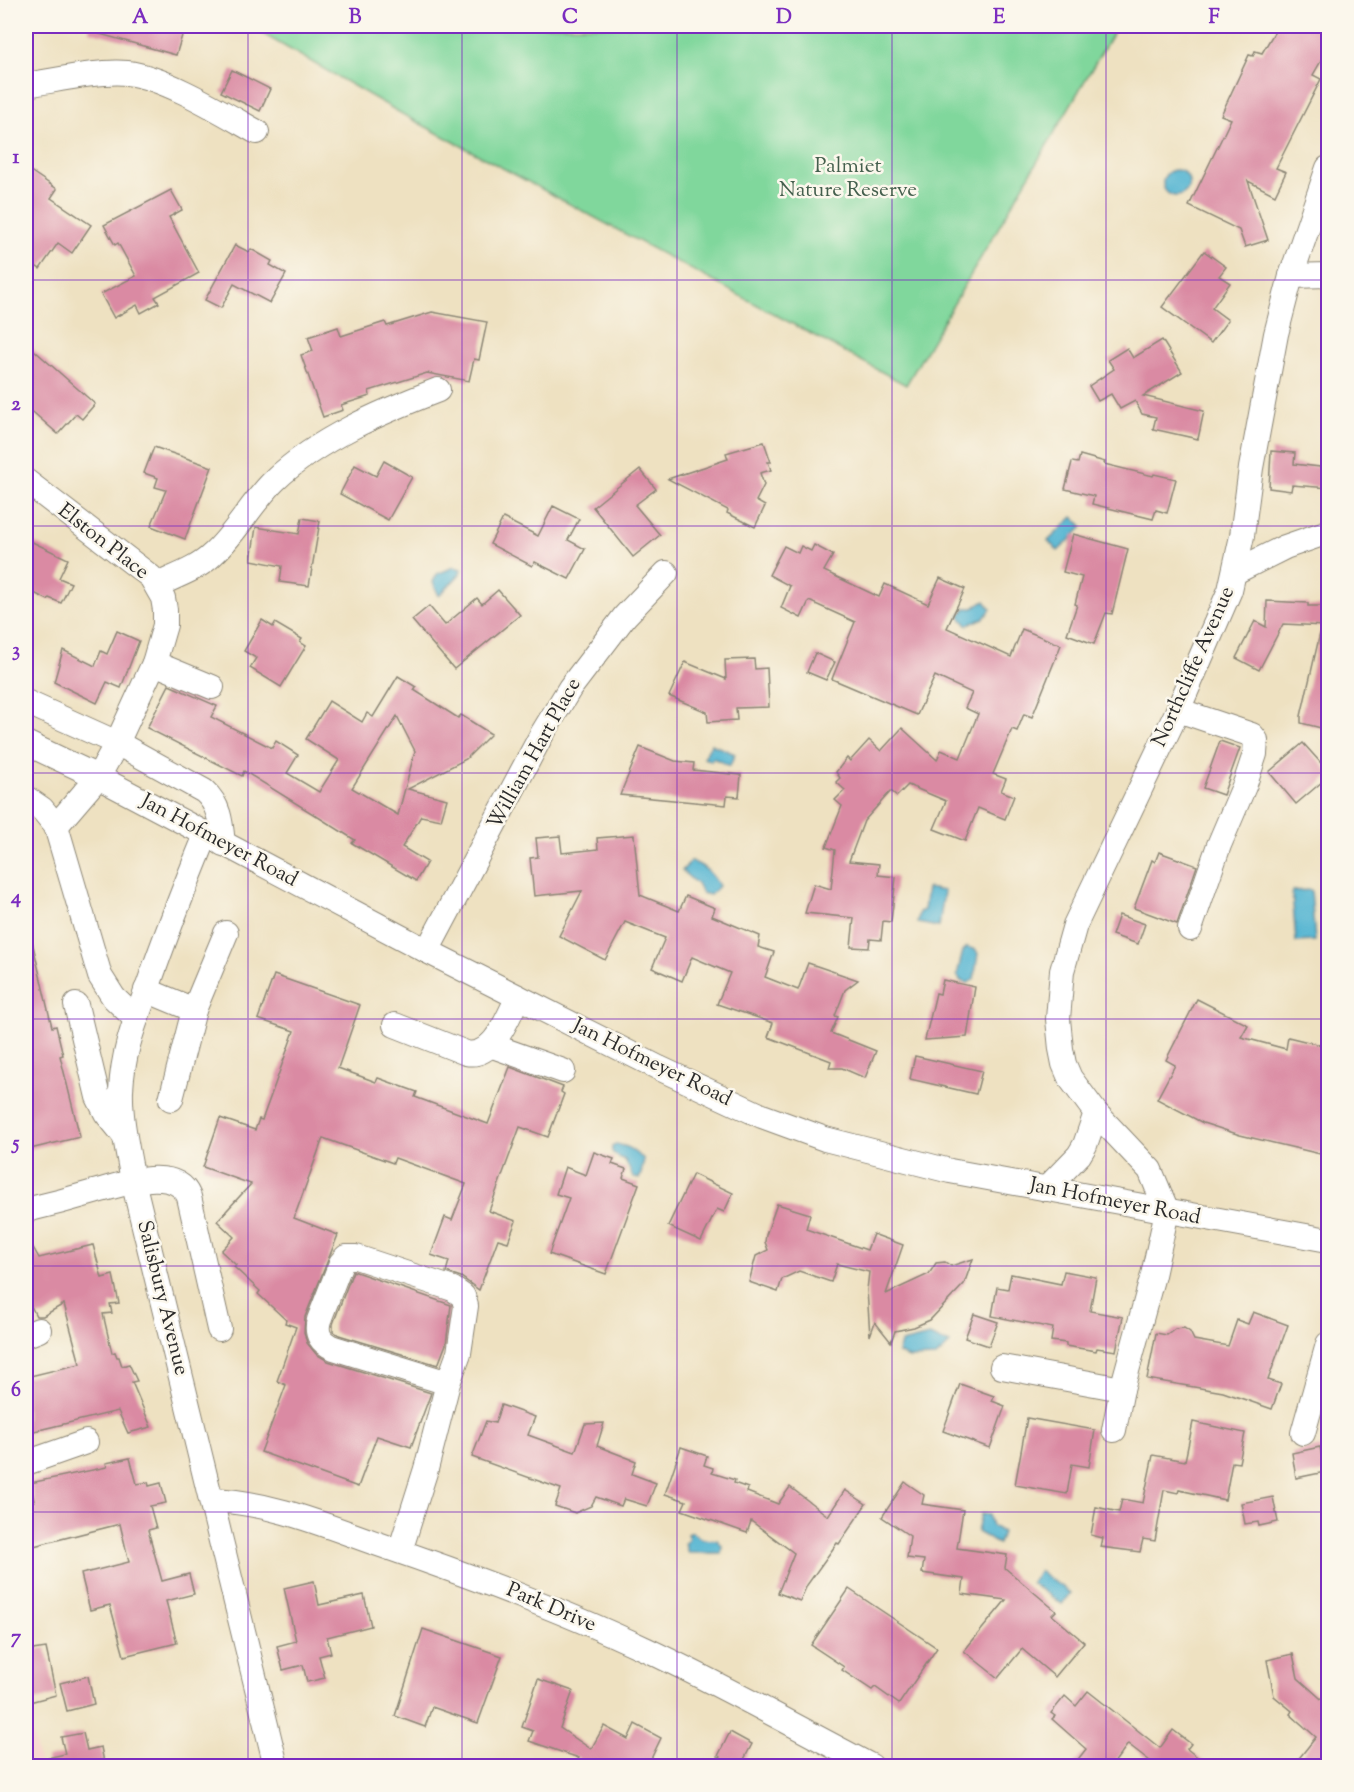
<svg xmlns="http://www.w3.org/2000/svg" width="1354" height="1792" font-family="'Sorts Mill Goudy',serif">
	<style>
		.built { fill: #f7d1c9 }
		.green { fill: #80d79c; stroke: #568164; stroke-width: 1.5 }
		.water { fill: #54b5d2; stroke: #40707e; stroke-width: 1.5 }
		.building { fill: #da8aa3; fill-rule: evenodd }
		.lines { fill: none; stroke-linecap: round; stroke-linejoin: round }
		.minor-casing { stroke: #8c8676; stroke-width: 26 }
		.minor { stroke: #fff; stroke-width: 24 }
		.grid { fill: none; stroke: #7b2cbf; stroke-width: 1.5; stroke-opacity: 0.55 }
		.labels { text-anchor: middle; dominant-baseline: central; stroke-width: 5; stroke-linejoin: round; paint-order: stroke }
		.park-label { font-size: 21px; fill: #445f4d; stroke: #fbf7ec }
		.street-label { font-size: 21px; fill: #2b2b2b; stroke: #fbf7ec }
		.neatline { fill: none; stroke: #7b2cbf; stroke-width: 2 }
		.grid-label { font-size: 20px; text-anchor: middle; font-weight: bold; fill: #7b2cbf }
	</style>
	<rect width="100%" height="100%" fill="#fbf7ec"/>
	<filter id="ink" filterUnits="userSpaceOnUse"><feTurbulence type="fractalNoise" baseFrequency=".0167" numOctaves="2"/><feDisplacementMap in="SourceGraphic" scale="12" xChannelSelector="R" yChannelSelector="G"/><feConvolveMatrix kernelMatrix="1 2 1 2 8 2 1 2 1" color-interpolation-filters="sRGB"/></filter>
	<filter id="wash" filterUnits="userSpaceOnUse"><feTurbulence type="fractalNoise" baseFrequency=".008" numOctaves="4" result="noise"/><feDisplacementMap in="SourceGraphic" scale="24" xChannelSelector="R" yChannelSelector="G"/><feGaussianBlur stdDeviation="1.35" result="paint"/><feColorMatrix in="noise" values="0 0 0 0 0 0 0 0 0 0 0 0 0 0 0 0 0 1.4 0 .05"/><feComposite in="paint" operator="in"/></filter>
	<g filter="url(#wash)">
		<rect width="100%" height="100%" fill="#eee1c1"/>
		<!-- built -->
		<polygon class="built" points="26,1707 40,1766 26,1766"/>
		<!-- green -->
		<polygon class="green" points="249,26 1117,26 906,385 404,115"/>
		<!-- water -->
		<g class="water">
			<circle cx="1176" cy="183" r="13"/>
			<polygon points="1073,517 1083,527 1058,551 1048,541"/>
			<polygon points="454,567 461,569 460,574 439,596 433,582 437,574"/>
			<polygon points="985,601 991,609 984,618 967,625 959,616 966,608 973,608"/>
			<polygon points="711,744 735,754 730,766 713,758 711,761 704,758"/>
			<path d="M691,861C704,866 712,873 719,886L710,895L702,893L697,884L682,871Z"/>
			<polygon points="927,888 944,891 939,927 917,923 919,912 924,910"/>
			<polygon points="1311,890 1315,941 1296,942 1292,891"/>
			<polygon points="967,947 976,950 978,954 974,979 968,983 961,981 957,975 963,951"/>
			<path d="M616,1144L627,1147L644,1159L641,1174L639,1179L633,1177L625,1160C618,1156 610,1156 612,1146Z"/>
			<polygon points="929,1336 950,1344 936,1357 909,1358 898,1353 901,1343"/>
			<polygon points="981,1514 989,1515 992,1526 1002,1532 998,1544 977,1532"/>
			<path d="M692,1532C699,1539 707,1540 717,1540L722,1546L721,1553H688L685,1544L689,1539L687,1534Z"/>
			<polygon points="1039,1571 1070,1593 1062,1604 1031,1583"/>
		</g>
		<g id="blocks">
			<!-- building -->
			<g class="building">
				<polygon points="90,26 185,26 176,55 89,31"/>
				<polygon points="1278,26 1329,26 1329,47 1313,75 1321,79 1276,168 1286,172 1275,195 1248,181 1268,240 1245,247 1239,230 1189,206 1231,119 1221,115 1249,55 1253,56 1255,51 1262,53"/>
				<polygon points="232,70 270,89 260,111 221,92"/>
				<polygon points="26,168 57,189 51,198 91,225 72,253 58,243 40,269 26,259"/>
				<polygon points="171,190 182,210 169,217 199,273 155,297 159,303 141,313 137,305 114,318 101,294 136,276 118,243 115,245 104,225"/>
				<polygon points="235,245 249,252 251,249 272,261 270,265 286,274 270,303 234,284 221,308 205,300"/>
				<polygon points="1204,251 1226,267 1219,276 1230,283 1212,308 1228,320 1211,343 1162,307"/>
				<polygon points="432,312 487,322 479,360 474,359 469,381 427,373 369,391 370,396 341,405 343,410 323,417 301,355 313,351 308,337 338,327 341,336 385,322 387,326"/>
				<polygon points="1162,340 1182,372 1143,396 1204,411 1198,439 1153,429 1156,417 1142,414 1135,401 1120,409 1111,394 1098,401 1089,386 1114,369 1108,360 1127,348 1133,358"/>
				<polygon points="26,343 95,404 82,419 76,414 58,434 26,406"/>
				<polygon points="764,442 771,462 768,462 771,470 760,473 764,485 756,501 765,506 755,527 727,513 728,510 668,479 728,459 726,453"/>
				<polygon points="154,447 212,467 185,539 151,526 166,490 155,487 158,478 144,473"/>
				<polygon points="1271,451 1295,453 1294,464 1329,468 1329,488 1292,485 1291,491 1269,488"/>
				<polygon points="1080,455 1105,462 1104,464 1153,476 1154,474 1176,479 1167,513 1156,510 1153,519 1092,504 1094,496 1065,489 1072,462 1078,463"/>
				<polygon points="384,461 412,477 388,520 340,494 355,465 376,476"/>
				<polygon points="640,469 656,489 635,505 660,535 633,557 593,507"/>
				<polygon points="553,506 579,519 568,540 585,549 569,579 535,562 532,566 490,544 503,518 538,536"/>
				<polygon points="302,518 320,521 309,586 280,582 282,566 251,560 256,527 299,534"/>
				<polygon points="1073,534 1128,549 1112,614 1106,613 1094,644 1067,634 1077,605 1075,604 1082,577 1063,572"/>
				<polygon points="26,539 68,559 59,578 71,583 61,603 49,598 48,600 26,589"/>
				<polygon points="814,545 833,555 824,571 879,597 885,584 928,604 940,578 965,589 947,628 1011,657 1022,629 1061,645 1032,717 1024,714 1017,731 1012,729 993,774 1006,779 1001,791 1014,796 1005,819 978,808 965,841 934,829 946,801 908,785 897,796 891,791 864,821 849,861 879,864 878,875 896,877 891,922 883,921 881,940 870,939 869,948 851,947 854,918 805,913 814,884 831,889 835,850 826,847 842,806 835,800 845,790 836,782 840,778 836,772 847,758 850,761 869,740 881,751 902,728 937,760 941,750 960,758 978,714 965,708 972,693 935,676 917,715 832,679 855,622 809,601 801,618 781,608 790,586 769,575 784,546 798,553 801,546 811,551"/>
				<polygon points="498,590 520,615 454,669 412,620 429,606 445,625 477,598 482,604"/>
				<polygon points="1267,601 1308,603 1308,606 1326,606 1325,626 1283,624 1259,670 1236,658 1255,621 1266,627"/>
				<polygon points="262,620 273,627 275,623 302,639 300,642 306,646 281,687 250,668 256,658 244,651"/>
				<polygon points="1321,629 1329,630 1329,730 1301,723 1301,716"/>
				<polygon points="117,631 139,641 121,688 107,682 97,703 54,682 63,650 95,666 101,651 107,654"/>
				<polygon points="815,653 835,662 826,680 807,672"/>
				<polygon points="754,659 755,669 767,668 769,707 736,708 737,720 708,722 707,712 669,696 685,662 726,679 725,660"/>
				<path d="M398,676L416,687L414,690L458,718L461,715L491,734L466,759L408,789L447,799L441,820L421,816L402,847L427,862L416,881L352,843L355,840L244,771L242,776L147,728L169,685L217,706L211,717L272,748L276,741L298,755L287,773L319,792L339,760L306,739L329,701L362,722L367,713L373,717ZM397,716L415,751L398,815L352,788Z"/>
				<polygon points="1220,741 1240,748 1223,795 1203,788"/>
				<polygon points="1303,743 1329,772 1329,776 1296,804 1269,772"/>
				<polygon points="640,747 675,761 694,763 693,770 741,775 739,797 727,796 726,805 620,795"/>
				<polygon points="634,835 640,895 679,911 686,896 715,908 712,916 760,936 758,947 774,952 765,977 798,990 808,963 858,980 845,990 835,1016 838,1017 831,1033 876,1051 865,1078 842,1068 829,1068 831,1061 768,1037 773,1023 717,1004 730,973 692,957 682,981 652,968 665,938 625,922 605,960 559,936 582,891 534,896 530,858 538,857 536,838 560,836 562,853 598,849 597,838"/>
				<polygon points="1159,852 1197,866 1177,924 1134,908 1152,860 1155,862"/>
				<polygon points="1119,915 1145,924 1138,944 1112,935"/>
				<polygon points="32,941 52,1027 56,1026 63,1055 60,1056 80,1137 26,1150 26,942"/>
				<polygon points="274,975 360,1005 338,1068 376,1082 378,1078 417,1092 415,1097 488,1124 510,1067 563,1087 561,1092 564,1094 548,1137 520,1127 489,1211 516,1221 508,1242 498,1239 479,1290 461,1277 446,1272 449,1261 431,1255 445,1217 452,1220 466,1184 395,1158 393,1163 323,1138 294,1218 338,1235 305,1317 304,1332 307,1343 316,1354 328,1361 431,1393 411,1447 377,1436 358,1487 261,1452 286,1385 277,1381 296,1327 285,1323 286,1320 258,1294 260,1291 234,1267 236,1265 221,1251 234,1237 217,1221 251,1184 203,1167 220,1118 255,1130 259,1119 262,1120 279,1073 294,1031 258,1019"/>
				<polygon points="943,980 975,987 967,1037 925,1040 936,993 940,994"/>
				<polygon points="1197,999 1248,1025 1241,1037 1286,1049 1288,1037 1329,1047 1329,1156 1240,1135 1203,1123 1157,1099 1175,1065 1166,1060"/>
				<polygon points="915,1056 982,1071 976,1094 910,1079"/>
				<polygon points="594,1152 614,1159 612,1164 626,1169 623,1178 639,1184 606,1274 549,1254 569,1198 556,1194 565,1167 586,1175"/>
				<polygon points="693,1174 733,1193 724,1212 717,1209 701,1241 668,1226"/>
				<polygon points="777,1204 810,1214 806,1229 867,1250 873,1234 903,1245 886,1294 929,1274 936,1263 945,1262 951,1266 973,1259 964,1284 930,1320 914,1327 895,1331 891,1342 875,1322 870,1336 867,1290 869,1272 837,1264 831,1282 799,1271 782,1279 778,1292 749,1282 756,1256 768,1250 765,1242 766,1235"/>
				<polygon points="26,1235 39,1258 93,1245 102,1278 113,1275 119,1303 110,1304 112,1313 103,1314 112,1353 115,1352 117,1357 119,1357 122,1366 129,1364 137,1381 132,1382 151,1427 128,1433 118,1411 26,1433 26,1377 80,1364 64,1304 43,1316 36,1316 26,1296"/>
				<polygon points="353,1271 451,1305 446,1344 438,1365 339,1335 333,1331 333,1324"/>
				<polygon points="1064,1271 1096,1277 1090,1311 1123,1317 1116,1351 1097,1348 1096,1351 1066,1346 1066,1343 1051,1341 1053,1328 992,1316 997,1287 1008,1289 1011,1274 1061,1284"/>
				<polygon points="1253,1312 1288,1325 1268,1380 1281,1384 1272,1409 1223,1392 1147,1379 1156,1333 1167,1335 1175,1329 1184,1328 1190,1332 1194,1340 1228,1346 1237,1320 1248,1324"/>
				<polygon points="974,1314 998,1322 989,1346 965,1338"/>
				<polygon points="960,1384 994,1396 992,1401 1005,1406 990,1448 943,1431"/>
				<polygon points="501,1405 535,1417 528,1435 575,1452 585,1424 604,1423 597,1446 636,1461 632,1474 656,1483 647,1506 624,1499 621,1506 596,1497 591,1506 575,1513 555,1506 561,1489 472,1457 486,1421 495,1423"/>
				<polygon points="1027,1418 1095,1430 1089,1467 1072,1464 1067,1494 1015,1485"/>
				<polygon points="1193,1422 1245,1433 1239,1463 1232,1462 1225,1500 1179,1490 1178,1493 1164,1490 1155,1541 1143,1539 1140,1552 1101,1547 1103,1538 1091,1535 1096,1507 1119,1512 1122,1499 1143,1503 1153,1455 1185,1461"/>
				<polygon points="681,1447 707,1456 704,1465 713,1468 712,1473 735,1480 734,1483 748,1488 747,1492 778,1504 790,1487 828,1516 845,1490 866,1504 839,1544 837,1543 807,1585 800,1601 778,1593 794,1553 751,1521 747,1533 682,1510 686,1501 665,1494"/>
				<polygon points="1320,1447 1325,1472 1296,1478 1292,1453"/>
				<polygon points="130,1458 137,1484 148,1482 149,1486 161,1483 166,1503 150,1506 156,1528 148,1530 162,1581 189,1574 194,1594 166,1601 177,1643 124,1656 110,1605 90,1610 81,1574 129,1562 120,1524 26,1548 26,1503 34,1501 30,1483 107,1467 106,1463"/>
				<polygon points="905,1482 924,1495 922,1504 963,1510 957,1548 1007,1555 1005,1568 1056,1611 1052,1615 1084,1642 1055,1677 1022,1649 998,1678 964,1651 1006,1600 962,1594 964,1579 922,1573 924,1560 907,1558 910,1536 882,1517"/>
				<polygon points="1273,1497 1278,1522 1259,1526 1258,1522 1245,1524 1241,1503"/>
				<polygon points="314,1581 319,1605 364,1595 371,1626 327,1637 331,1653 319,1656 325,1678 307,1682 303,1665 283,1670 277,1646 296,1641 284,1588"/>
				<polygon points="849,1589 937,1648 899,1704 875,1687 872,1690 842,1670 844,1667 811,1645"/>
				<polygon points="423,1629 502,1656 478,1723 432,1707 425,1727 395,1716"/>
				<polygon points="46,1648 56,1695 26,1703 26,1651"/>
				<polygon points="1293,1654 1298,1678 1329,1706 1329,1767 1292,1767 1316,1737 1290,1714 1292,1711 1274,1696 1267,1660"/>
				<polygon points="88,1676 94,1704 67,1711 60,1683"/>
				<polygon points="538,1679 573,1691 560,1728 591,1749 604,1726 628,1739 635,1724 661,1738 647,1767 574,1767 579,1758 529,1741 533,1731 522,1727"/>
				<polygon points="1088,1691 1160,1748 1173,1730 1191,1744 1187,1749 1210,1767 1145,1767 1150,1761 1128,1744 1111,1767 1072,1767 1086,1749 1052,1719 1055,1716 1051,1713 1065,1696 1076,1706"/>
				<polygon points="730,1732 752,1744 740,1767 716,1767 721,1757 718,1756"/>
				<polygon points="83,1733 87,1750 101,1747 105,1767 48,1767 47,1758 65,1754 61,1737"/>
			</g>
		</g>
	</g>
	<g filter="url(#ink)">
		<use href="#blocks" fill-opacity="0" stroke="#8c8676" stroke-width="1.5"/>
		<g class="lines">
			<defs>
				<g id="minor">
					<path d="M26,85C53,81 100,70 127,73C165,77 223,113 257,132"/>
					<polyline points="1291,276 1328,275"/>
					<polyline points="26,481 151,577 163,598 165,610 165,625 154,663 117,743 98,777 56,826"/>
					<polyline points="1235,572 1285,547 1328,532"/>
					<path d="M157,585C176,576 198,569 213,554C237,532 252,502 275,480C319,438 381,412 438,390"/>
					<polyline points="154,663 212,687"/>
					<path d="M26,702L117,743L204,791C220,805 221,824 223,844"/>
					<polyline points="1178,710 1252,735 1256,740 1255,754 1245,784 1219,845 1190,929"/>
					<polyline points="26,743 98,777 427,951 659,1068 762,1116 825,1139 950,1171 1328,1240"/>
					<polyline points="26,798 42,809 56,826 100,976 114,998 136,1019"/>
					<path d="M206,835C185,886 165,937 147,989C134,1025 123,1051 121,1090C120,1120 128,1151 133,1181L276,1766"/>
					<polyline points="427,951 542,734 570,688 625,616 666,573"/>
					<polyline points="146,990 194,1010 226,933"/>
					<polyline points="76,1005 98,1097 106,1113 124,1135"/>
					<path d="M395,1025L466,1053C494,1059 508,1016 518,997"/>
					<polyline points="490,1045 563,1071"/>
					<polyline points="171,1099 194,1010"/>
					<polyline points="1046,1189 1079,1155 1085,1145 1096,1113"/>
					<path d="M26,1210C48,1205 71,1199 94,1192C119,1186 175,1163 189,1197L219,1329"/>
					<polyline points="26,1335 39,1330"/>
					<polyline points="1002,1367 1122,1389"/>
					<polyline points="1114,1430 1122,1389 1153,1275 1167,1211 1150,1170 1096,1113 1070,1078 1064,1064 1061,1049 1058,1019 1062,971 1075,925 1178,710 1230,590 1242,536 1251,468 1276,334 1291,276 1328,168"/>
					<polyline points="1303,1433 1328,1344"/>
					<polyline points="26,1463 86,1442"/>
					<path d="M212,1500C270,1502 324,1525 378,1544C469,1575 558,1608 645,1649C722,1685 796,1727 871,1766"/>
					<path d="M400,1551L426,1469L448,1383L459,1353L466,1306L463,1296L453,1289L356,1257H346L341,1263L319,1320C315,1334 321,1343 334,1348L448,1383"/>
				</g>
			</defs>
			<!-- minor casing -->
			<use href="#minor" class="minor-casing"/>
			<!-- minor -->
			<use href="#minor" class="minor"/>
		</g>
	</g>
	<!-- grid -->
	<path class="grid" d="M248,26V1766M462,26V1766M677,26V1766M892,26V1766M1106,26V1766M26,280H1328M26,526H1328M26,773H1328M26,1019H1328M26,1266H1328M26,1512H1328"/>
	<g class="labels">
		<!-- park labels -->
		<g class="park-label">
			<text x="848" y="167">Palmiet<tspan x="848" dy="24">Nature Reserve</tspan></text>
		</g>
		<!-- street labels -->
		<g class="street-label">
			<text transform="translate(103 542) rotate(38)">Elston Place</text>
			<text transform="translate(1194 667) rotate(-66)">Northcliffe Avenue</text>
			<text transform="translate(535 754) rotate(-61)">William Hart Place</text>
			<text transform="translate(219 841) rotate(28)">Jan Hofmeyer Road</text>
			<text transform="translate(652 1063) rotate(26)">Jan Hofmeyer Road</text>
			<text transform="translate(1115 1202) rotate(11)">Jan Hofmeyer Road</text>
			<text transform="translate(162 1298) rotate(76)">Salisbury Avenue</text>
			<text transform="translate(551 1608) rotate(23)">Park Drive</text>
		</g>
	</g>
	<!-- margin -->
	<rect width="1354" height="1792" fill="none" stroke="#fbf7ec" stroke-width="66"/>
	<rect x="33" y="33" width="1288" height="1726" class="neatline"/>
	<g class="grid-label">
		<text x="140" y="23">A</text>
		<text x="355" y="23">B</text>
		<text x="570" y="23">C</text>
		<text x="784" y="23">D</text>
		<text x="999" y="23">E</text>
		<text x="1214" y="23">F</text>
		<text x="16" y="163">1</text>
		<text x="16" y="410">2</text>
		<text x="16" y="656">3</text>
		<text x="16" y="903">4</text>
		<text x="16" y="1149">5</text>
		<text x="16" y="1396">6</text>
		<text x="16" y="1643">7</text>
	</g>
</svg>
